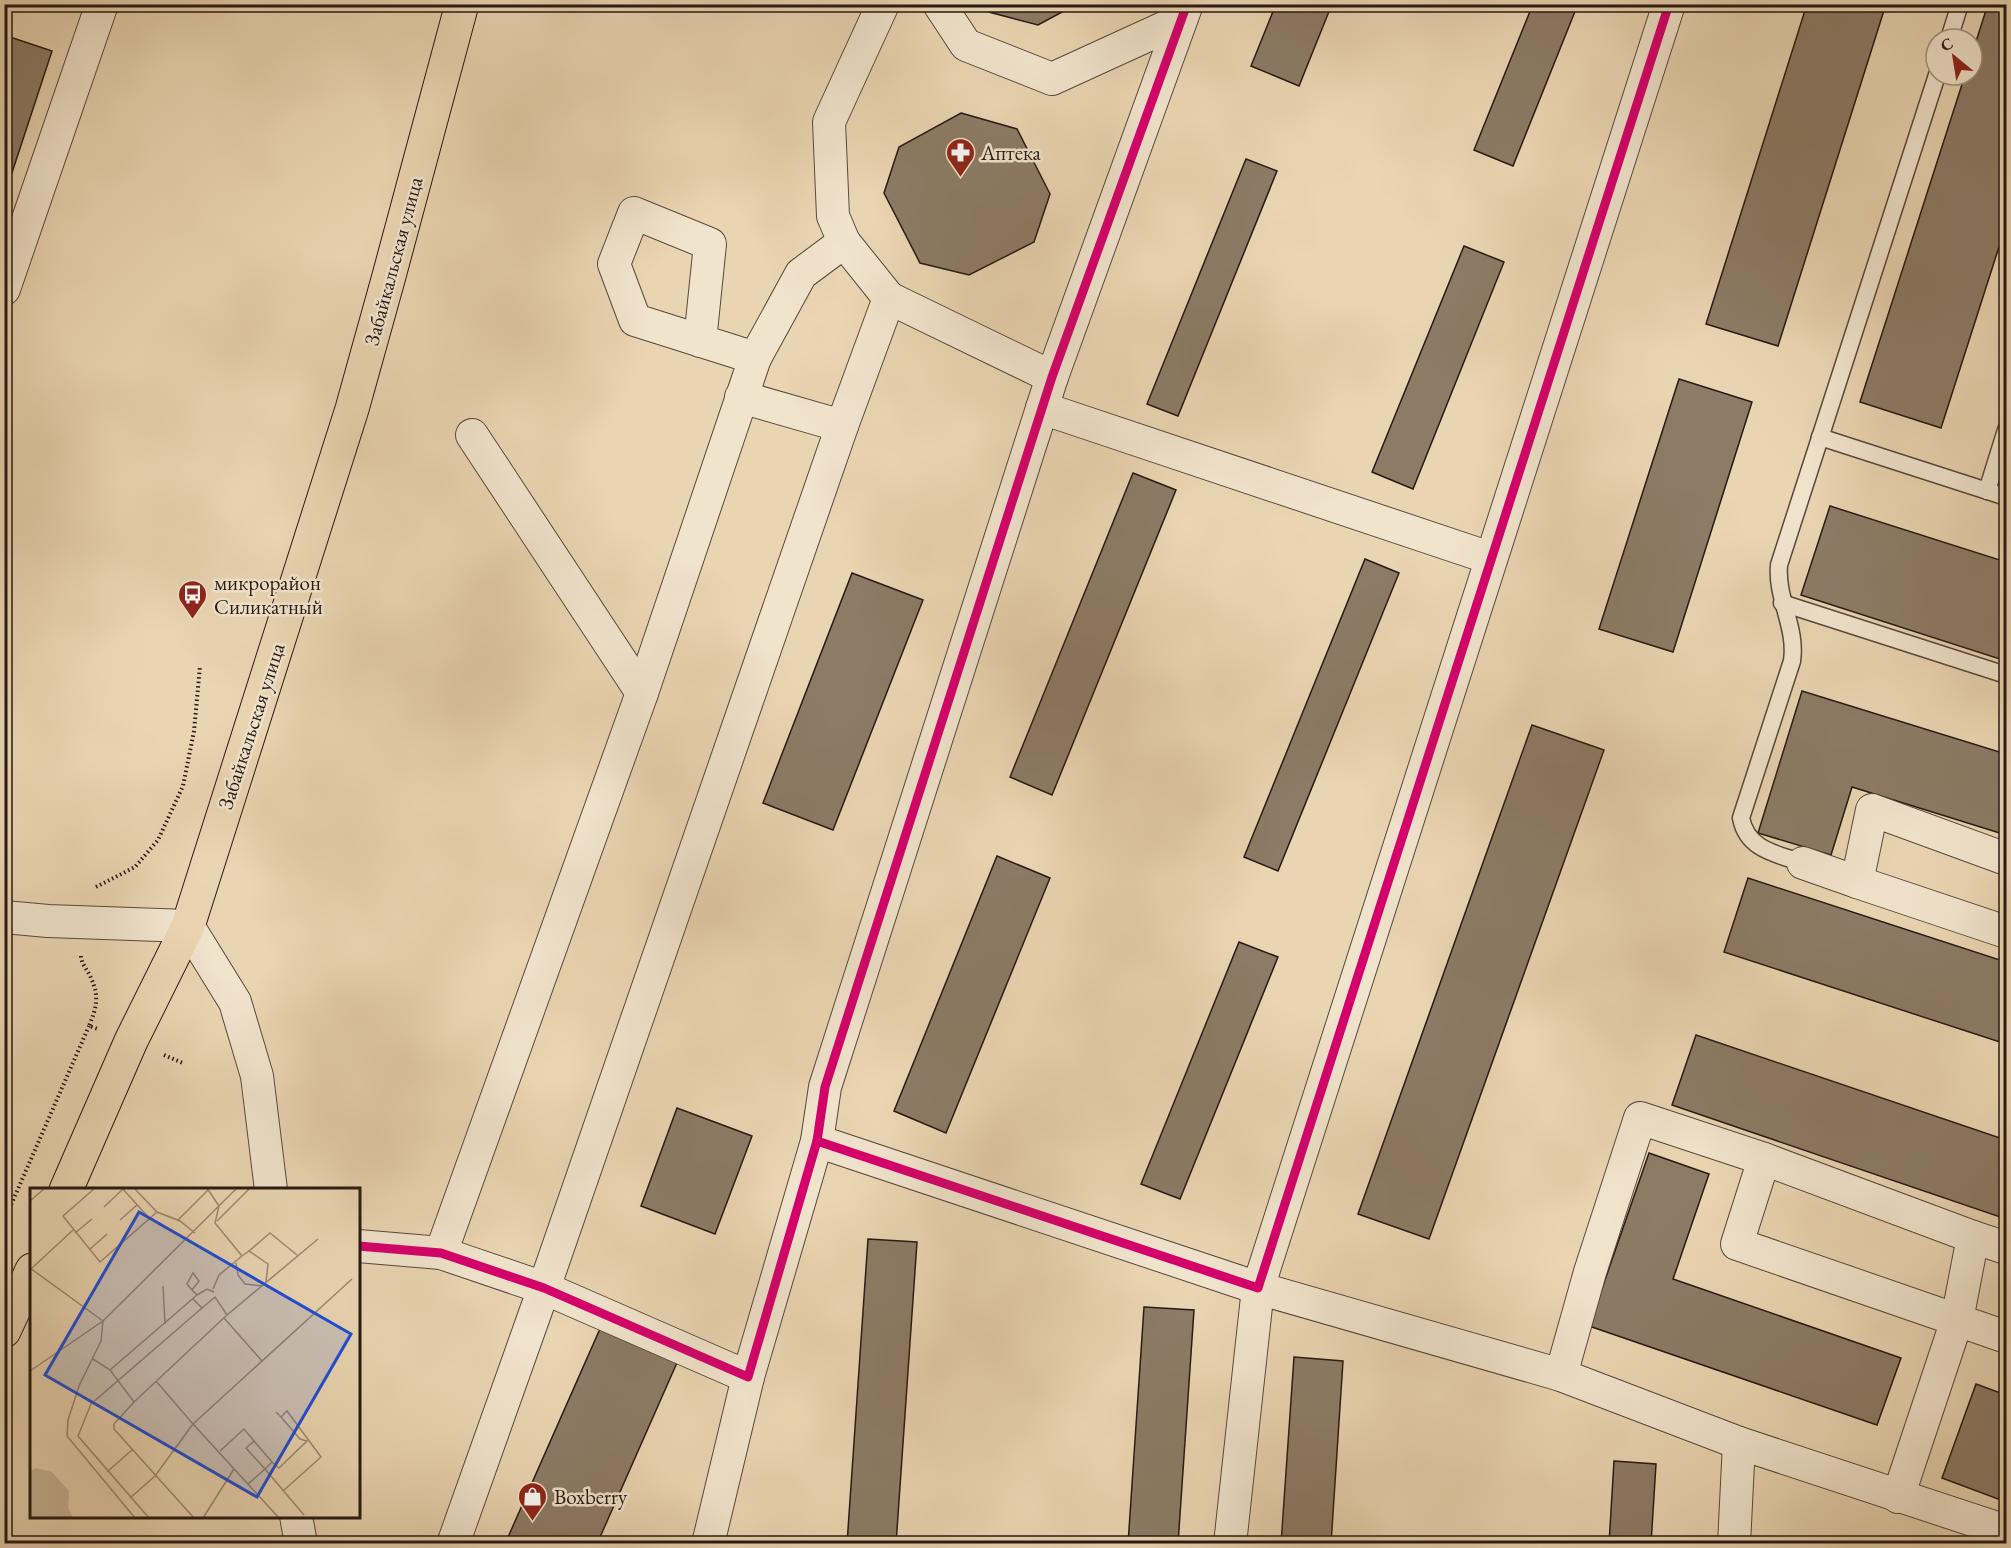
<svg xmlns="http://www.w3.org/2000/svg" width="2011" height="1548" font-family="'EB Garamond',serif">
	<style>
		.building { fill: #8d7b66; stroke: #281914; stroke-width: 1.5 }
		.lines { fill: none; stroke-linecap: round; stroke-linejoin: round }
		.service-casing { stroke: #58483c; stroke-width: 19 }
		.minor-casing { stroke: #58483c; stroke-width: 34 }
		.primary-casing { stroke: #281914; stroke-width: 35 }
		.path { stroke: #281914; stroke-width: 4; stroke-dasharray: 1.5 3; stroke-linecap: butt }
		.service { stroke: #f1e4cd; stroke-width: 16 }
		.minor { stroke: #f1e4cd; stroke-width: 32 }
		.primary { stroke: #ead5b2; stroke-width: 33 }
		.cycleway-casing { stroke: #f1e4cd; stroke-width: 13 }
		.cycleway { stroke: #d6006c; stroke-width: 9 }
		.labels { text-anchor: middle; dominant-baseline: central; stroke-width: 5; stroke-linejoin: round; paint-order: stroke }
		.poi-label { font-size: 21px; fill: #281914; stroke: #f1e4cd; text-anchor: start }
		.street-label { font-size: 21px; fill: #281914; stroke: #f1e4cd }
		.inset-road { fill: none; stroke: #9c8a73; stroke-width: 1.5 }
		.view { fill: #1d4ed8; fill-opacity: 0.15; stroke: #1d4ed8; stroke-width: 3 }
		.inset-edge { fill: none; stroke: #281914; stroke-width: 3 }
	</style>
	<rect width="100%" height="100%" fill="#ead5b2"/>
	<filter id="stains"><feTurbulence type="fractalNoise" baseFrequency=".00333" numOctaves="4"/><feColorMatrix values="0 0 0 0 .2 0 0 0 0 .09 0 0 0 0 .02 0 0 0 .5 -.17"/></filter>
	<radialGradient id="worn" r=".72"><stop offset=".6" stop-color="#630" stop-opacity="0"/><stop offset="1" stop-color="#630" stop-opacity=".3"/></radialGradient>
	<!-- building -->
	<g class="building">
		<polygon points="985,4 1077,4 1038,25 989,12"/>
		<polygon points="1276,4 1332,4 1299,86 1251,66"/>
		<polygon points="1533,4 1578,4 1513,166 1474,150"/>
		<polygon points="1807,4 1886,4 1778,346 1706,324"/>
		<polygon points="1988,4 2006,4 2006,225 1941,428 1860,402 1965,75 1972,75 1972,54"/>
		<polygon points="4,35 52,51 4,197"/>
		<polygon points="961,113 1017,129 1050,194 1034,242 969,275 920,263 884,193 899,147"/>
		<polygon points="1246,159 1277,171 1178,416 1147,404"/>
		<polygon points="1464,246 1504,262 1413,489 1372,472"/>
		<polygon points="1679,379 1752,402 1673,652 1599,629"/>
		<polygon points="1133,473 1176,490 1052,795 1010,777"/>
		<polygon points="1830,506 2006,562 2006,661 1801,595"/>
		<polygon points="1365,559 1399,573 1278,871 1244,857"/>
		<polygon points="852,573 923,600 833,830 763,803"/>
		<polygon points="1802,691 2006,754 2006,835 1852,787 1831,855 1758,833"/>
		<polygon points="1532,725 1604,750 1429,1239 1358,1214"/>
		<polygon points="997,856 1050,878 946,1133 894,1111"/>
		<polygon points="1748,878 2006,962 2006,1044 1724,952"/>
		<polygon points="1239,942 1278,957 1180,1199 1141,1184"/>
		<polygon points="1696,1035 2006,1140 2006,1219 1672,1105"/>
		<polygon points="4,1049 10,1052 4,1066"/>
		<polygon points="677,1108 752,1136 715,1234 641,1206"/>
		<polygon points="1649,1153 1709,1174 1673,1279 1901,1358 1877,1425 1589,1326"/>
		<polygon points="868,1239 917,1242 896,1544 847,1544"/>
		<polygon points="1144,1307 1194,1310 1178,1544 1128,1544"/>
		<polygon points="603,1322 680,1356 597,1544 505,1544"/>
		<polygon points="1294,1357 1343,1361 1331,1544 1281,1544"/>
		<polygon points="1976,1384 2006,1395 2006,1502 1942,1478"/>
		<polygon points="1614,1461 1656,1464 1651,1544 1609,1544"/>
	</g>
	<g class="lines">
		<defs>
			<g id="service">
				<polyline points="1949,39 1960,4"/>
				<polyline points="1820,437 2006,497"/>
				<polyline points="1987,491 2006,430"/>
				<polyline points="1782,603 2006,675"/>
				<path d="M1803,863C1777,854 1747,850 1741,818L1792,661C1797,627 1776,599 1779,565L1937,75"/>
			</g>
			<g id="minor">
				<polyline points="939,4 966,45 1052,79 1181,20"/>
				<polyline points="844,242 833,216 829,122 883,4"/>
				<polyline points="4,289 102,4"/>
				<polyline points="755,358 801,274 844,242 889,298"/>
				<polyline points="741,397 842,426 889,298 1052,377"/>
				<polyline points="1042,408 1490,558"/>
				<polyline points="472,435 642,693"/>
				<polyline points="1803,863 1857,882 1872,810 2006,859"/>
				<polyline points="1857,882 2006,932"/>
				<polyline points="4,917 48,921 188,926 235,1002 257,1076 271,1190"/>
				<polyline points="817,1141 1258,1288 1669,4"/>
				<polyline points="1764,1159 1973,1237 1957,1320 2006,1337"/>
				<polyline points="1973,1237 2006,1248"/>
				<polyline points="358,1246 441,1253 544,1288 748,1377 817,1141 825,1087 1052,377 1187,4"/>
				<polyline points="441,1253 642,693 755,358 635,320 614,264 634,213 710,244 700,341"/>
				<polyline points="1561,1375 1590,1272 1640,1118 1764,1159 1737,1244 1957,1320 1898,1497"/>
				<polyline points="296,1516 301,1544"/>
				<polyline points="453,1544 544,1288 842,426"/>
				<polyline points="708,1544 748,1377"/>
				<polyline points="1230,1544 1258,1288 1561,1375 1739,1443 2006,1531"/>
				<polyline points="1734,1544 1739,1443"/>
			</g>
			<g id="primary">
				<polyline points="66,1190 131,1041 188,926 352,409 389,276 462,4"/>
				<polyline points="4,1331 32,1270"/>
			</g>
		</defs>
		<!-- service casing -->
		<use href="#service" class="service-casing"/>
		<!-- minor casing -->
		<use href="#minor" class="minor-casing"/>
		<!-- primary casing -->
		<use href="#primary" class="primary-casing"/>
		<!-- path -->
		<g class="path">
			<polyline points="96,887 135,867 158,840 183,786 194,731 200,666"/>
			<path d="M81,956C81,964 88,970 91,978C100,997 96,1009 89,1026L98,1029"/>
			<polyline points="164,1055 183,1063"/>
			<polyline points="4,1221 89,1026"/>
		</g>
		<!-- service -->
		<use href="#service" class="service"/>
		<!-- minor -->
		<use href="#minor" class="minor"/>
		<!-- primary -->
		<use href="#primary" class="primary"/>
		<defs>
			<g id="cycleway">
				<polyline points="817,1141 1258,1288 1669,4"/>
				<polyline points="358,1246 441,1253 544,1288 748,1377 817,1141 825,1087 1052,377 1187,4"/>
			</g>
		</defs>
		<!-- cycleway casing -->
		<use href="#cycleway" class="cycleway-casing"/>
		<!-- cycleway -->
		<use href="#cycleway" class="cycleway"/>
	</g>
	<!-- icons -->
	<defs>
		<symbol id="pharmacy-pin" viewBox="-11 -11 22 30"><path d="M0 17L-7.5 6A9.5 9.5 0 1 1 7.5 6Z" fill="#8f2418" stroke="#f1e4cd"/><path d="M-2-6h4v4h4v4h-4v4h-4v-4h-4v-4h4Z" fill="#fff"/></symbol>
		<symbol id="bus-pin" viewBox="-11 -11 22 30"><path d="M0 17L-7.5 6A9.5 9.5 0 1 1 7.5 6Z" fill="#8f2418" stroke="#f1e4cd"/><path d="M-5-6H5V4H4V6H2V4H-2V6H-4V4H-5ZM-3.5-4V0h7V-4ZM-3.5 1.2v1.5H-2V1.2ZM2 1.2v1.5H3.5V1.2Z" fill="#fff"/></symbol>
		<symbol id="shop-pin" viewBox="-11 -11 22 30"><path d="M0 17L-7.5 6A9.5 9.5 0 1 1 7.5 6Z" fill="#8f2418" stroke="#f1e4cd"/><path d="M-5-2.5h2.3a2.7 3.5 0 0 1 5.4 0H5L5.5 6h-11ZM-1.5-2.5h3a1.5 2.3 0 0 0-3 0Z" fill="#fff"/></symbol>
	</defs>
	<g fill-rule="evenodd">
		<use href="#pharmacy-pin" x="944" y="136" width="33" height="45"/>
		<use href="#bus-pin" x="176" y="578" width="33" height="45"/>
		<use href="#shop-pin" x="516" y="1480" width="33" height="45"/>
	</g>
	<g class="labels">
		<!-- poi labels -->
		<g class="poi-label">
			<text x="981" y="152">Аптека</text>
			<text x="214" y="582">микрорайон<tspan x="214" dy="24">Силикатный</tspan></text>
			<text x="554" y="1496">Boxberry</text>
		</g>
		<!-- street labels -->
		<g class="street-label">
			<text transform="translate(393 261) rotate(-75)">Забайкальская улица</text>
			<text transform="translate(251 726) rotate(-72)">Забайкальская улица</text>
		</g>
	</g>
	<!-- overview -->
	<g transform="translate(30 1188)">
		<rect width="330" height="330" fill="#ead5b2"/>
		<path d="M5,280L22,284L39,303L38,319L43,330H1L0,284Z" fill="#c9b597"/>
		<path class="inset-road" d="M65,0L33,28L70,74L127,24M92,0L120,31M104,0L127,24L150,33L165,45M177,0L189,18L185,35L212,68L189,87L183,101M0,13L15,0M74,19L93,1M90,32L107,17M148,32L178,2M187,33L220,0M45,45L62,31M59,62L77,46M219,63L240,45L267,67M212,68L219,63L238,76L236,94M206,75L208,87L215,96L232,98M0,80L73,133L71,153L49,198L38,232L37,248L105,330M1,81L43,42M133,98L135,136M167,107L177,101L184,104M163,111L172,120L185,109L197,127M194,130L232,173M63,171L80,182L104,214L197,127L288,51M80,182L167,107L162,102L157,96L163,85L169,93L162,102M0,183L73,133L207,0M126,193L163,236L322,91M104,214L84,236V241L164,330M246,224L251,229L257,223L291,269L253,303M224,253L242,274L235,281L274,327M190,263L214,241L224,253L216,260L235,281L218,296M242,274L249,280L277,253L270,251L251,229M77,284L102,262M100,310L125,288L163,236L249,330M119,330L48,248L61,216L172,120M173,330L204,281"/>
		<path class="view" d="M109,24L321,146L227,309L15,187Z"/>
		<rect width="330" height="330" class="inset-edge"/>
	</g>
	<!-- margin -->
	<rect width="2011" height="1548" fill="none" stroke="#ead5b2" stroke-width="24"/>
	<rect x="6" y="6" width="1999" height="1536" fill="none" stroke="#281914" stroke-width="3"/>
	<rect x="12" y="12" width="1987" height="1524" fill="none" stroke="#281914" stroke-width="1.5"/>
	<!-- north arrow -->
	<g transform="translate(1954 57) rotate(330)"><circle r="28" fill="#f1e4cd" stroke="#a19383" stroke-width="1.5"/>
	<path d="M0-4.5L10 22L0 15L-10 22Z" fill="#8f2418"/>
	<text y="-9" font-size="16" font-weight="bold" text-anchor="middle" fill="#281914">С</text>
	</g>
	<rect width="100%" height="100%" filter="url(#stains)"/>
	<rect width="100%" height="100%" fill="url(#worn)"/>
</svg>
